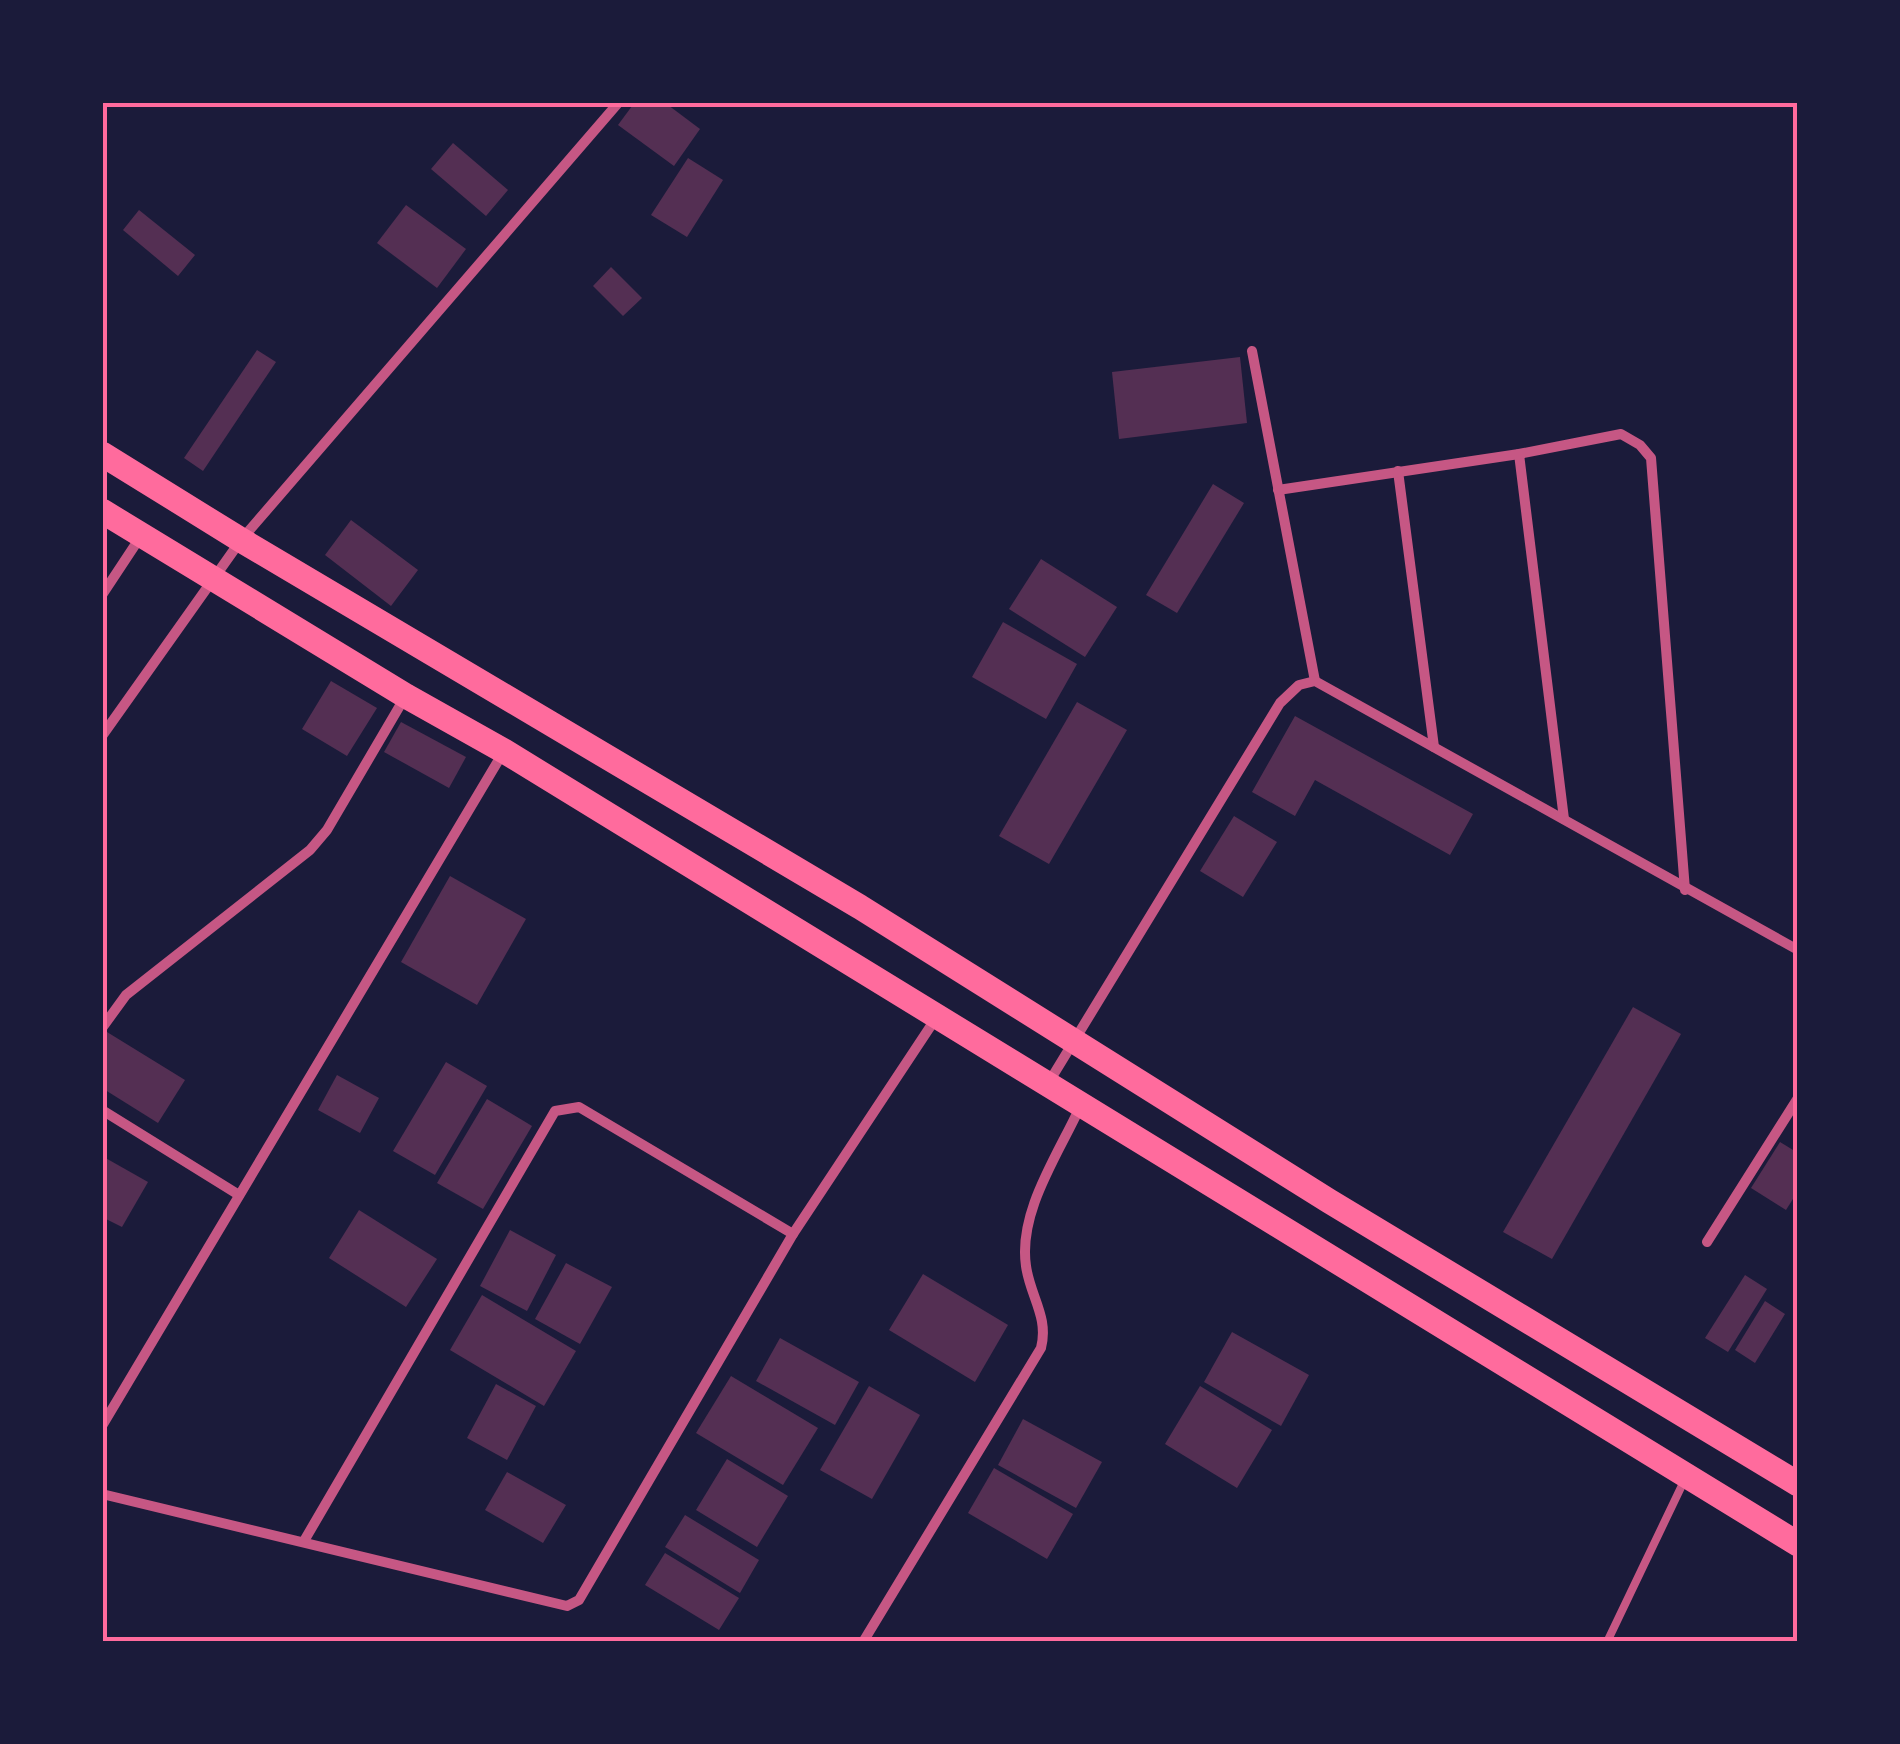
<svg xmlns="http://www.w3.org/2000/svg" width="1900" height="1744" font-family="'IBM Plex Sans',sans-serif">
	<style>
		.building { fill: #542f53 }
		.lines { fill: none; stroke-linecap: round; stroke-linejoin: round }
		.service { stroke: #c65784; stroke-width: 8 }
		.minor { stroke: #c65784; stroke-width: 10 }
		.primary { stroke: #ff6b9d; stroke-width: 25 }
		.neatline { fill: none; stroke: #ff6b9d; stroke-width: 4 }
	</style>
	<rect width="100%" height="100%" fill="#1b1b3a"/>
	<!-- building -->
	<g class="building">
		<polygon points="635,102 664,102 700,129 674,166 618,125"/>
		<polygon points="453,143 508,190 486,216 431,169"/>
		<polygon points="688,158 723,180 687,237 651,215"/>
		<polygon points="406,205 466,249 437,288 377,243"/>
		<polygon points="139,210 195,255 178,276 123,230"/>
		<polygon points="611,267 642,298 623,316 593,286"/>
		<polygon points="257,350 276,362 203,471 184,458"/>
		<polygon points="1240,357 1247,423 1119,439 1112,372"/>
		<polygon points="1213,484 1244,503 1177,613 1146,595"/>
		<polygon points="351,520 418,570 391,606 325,555"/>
		<polygon points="1041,559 1117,607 1085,657 1009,609"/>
		<polygon points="1003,622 1077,664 1046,719 972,677"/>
		<polygon points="331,681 377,708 347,756 302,729"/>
		<polygon points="1077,702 1127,730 1049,864 999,836"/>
		<polygon points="1295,716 1473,814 1450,855 1315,780 1295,816 1252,792"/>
		<polygon points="401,722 466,757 449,788 384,752"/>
		<polygon points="1234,816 1277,842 1243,897 1200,871"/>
		<polygon points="450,876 526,919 477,1005 401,962"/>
		<polygon points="1633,1007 1681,1034 1552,1259 1503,1232"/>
		<polygon points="107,1032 185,1080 158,1123 102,1088 102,1040"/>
		<polygon points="446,1062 487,1086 435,1175 393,1151"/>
		<polygon points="337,1075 379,1098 360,1133 318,1110"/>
		<polygon points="487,1099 532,1126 483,1209 437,1183"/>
		<polygon points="1780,1142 1798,1153 1798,1191 1786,1210 1751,1188"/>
		<polygon points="102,1156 148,1182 122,1227 102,1217"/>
		<polygon points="359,1210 437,1259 406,1307 329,1258"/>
		<polygon points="510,1230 556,1255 527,1311 480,1286"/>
		<polygon points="566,1263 612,1287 580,1344 535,1319"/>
		<polygon points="923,1274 1008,1325 975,1382 889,1330"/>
		<polygon points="1745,1275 1767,1289 1728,1352 1705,1338"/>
		<polygon points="482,1295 576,1351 544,1406 450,1350"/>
		<polygon points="1765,1301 1785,1314 1755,1363 1735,1350"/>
		<polygon points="1232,1332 1309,1375 1281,1426 1204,1382"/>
		<polygon points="780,1338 859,1382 835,1425 756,1381"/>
		<polygon points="731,1376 818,1428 783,1485 696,1433"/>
		<polygon points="496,1384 536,1406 507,1460 467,1438"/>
		<polygon points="869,1386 920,1415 872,1499 820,1470"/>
		<polygon points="1200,1386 1272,1430 1237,1488 1165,1444"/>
		<polygon points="1023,1419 1102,1462 1076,1508 998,1465"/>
		<polygon points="727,1459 788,1496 757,1547 696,1510"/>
		<polygon points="994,1468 1073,1514 1047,1559 968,1513"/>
		<polygon points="507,1472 566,1505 543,1543 485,1510"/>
		<polygon points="685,1515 759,1560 740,1593 665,1547"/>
		<polygon points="665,1553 739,1598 719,1630 645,1585"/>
	</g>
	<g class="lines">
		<!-- service -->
		<polyline class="service" points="1607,1642 1685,1479"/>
		<!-- minor -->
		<g class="minor">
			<polyline points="1252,351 1315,681"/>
			<polyline points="1519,454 1564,819"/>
			<polyline points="1398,471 1434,747"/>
			<polyline points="1278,490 1519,454 1621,434 1640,445 1651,458 1685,890"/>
			<polyline points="102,595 141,536"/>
			<polyline points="102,736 241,540 619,102"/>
			<polyline points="102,1028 126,995 310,850 327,830 405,697"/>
			<polyline points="1049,1082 1280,703 1299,685 1315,681 1798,950"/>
			<polyline points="102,1110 239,1195"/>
			<polyline points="1707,1242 1798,1098"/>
			<polyline points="102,1426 504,751"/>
			<polyline points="102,1494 567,1606 579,1600 793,1234 936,1018"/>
			<polyline points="304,1541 555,1111 579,1107 793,1234"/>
			<path d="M863,1642L1041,1348C1049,1317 1030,1296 1026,1266C1018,1212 1058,1155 1080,1107"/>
		</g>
		<!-- primary -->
		<g class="primary">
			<polyline points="102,454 241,540 860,907 1329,1201 1798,1484"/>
			<polyline points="102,511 406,696 504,751 1798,1544"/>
		</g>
	</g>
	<!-- border -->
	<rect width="1900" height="1744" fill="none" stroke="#1b1b3a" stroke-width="210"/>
	<rect x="105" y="105" width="1690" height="1534" class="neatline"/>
</svg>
